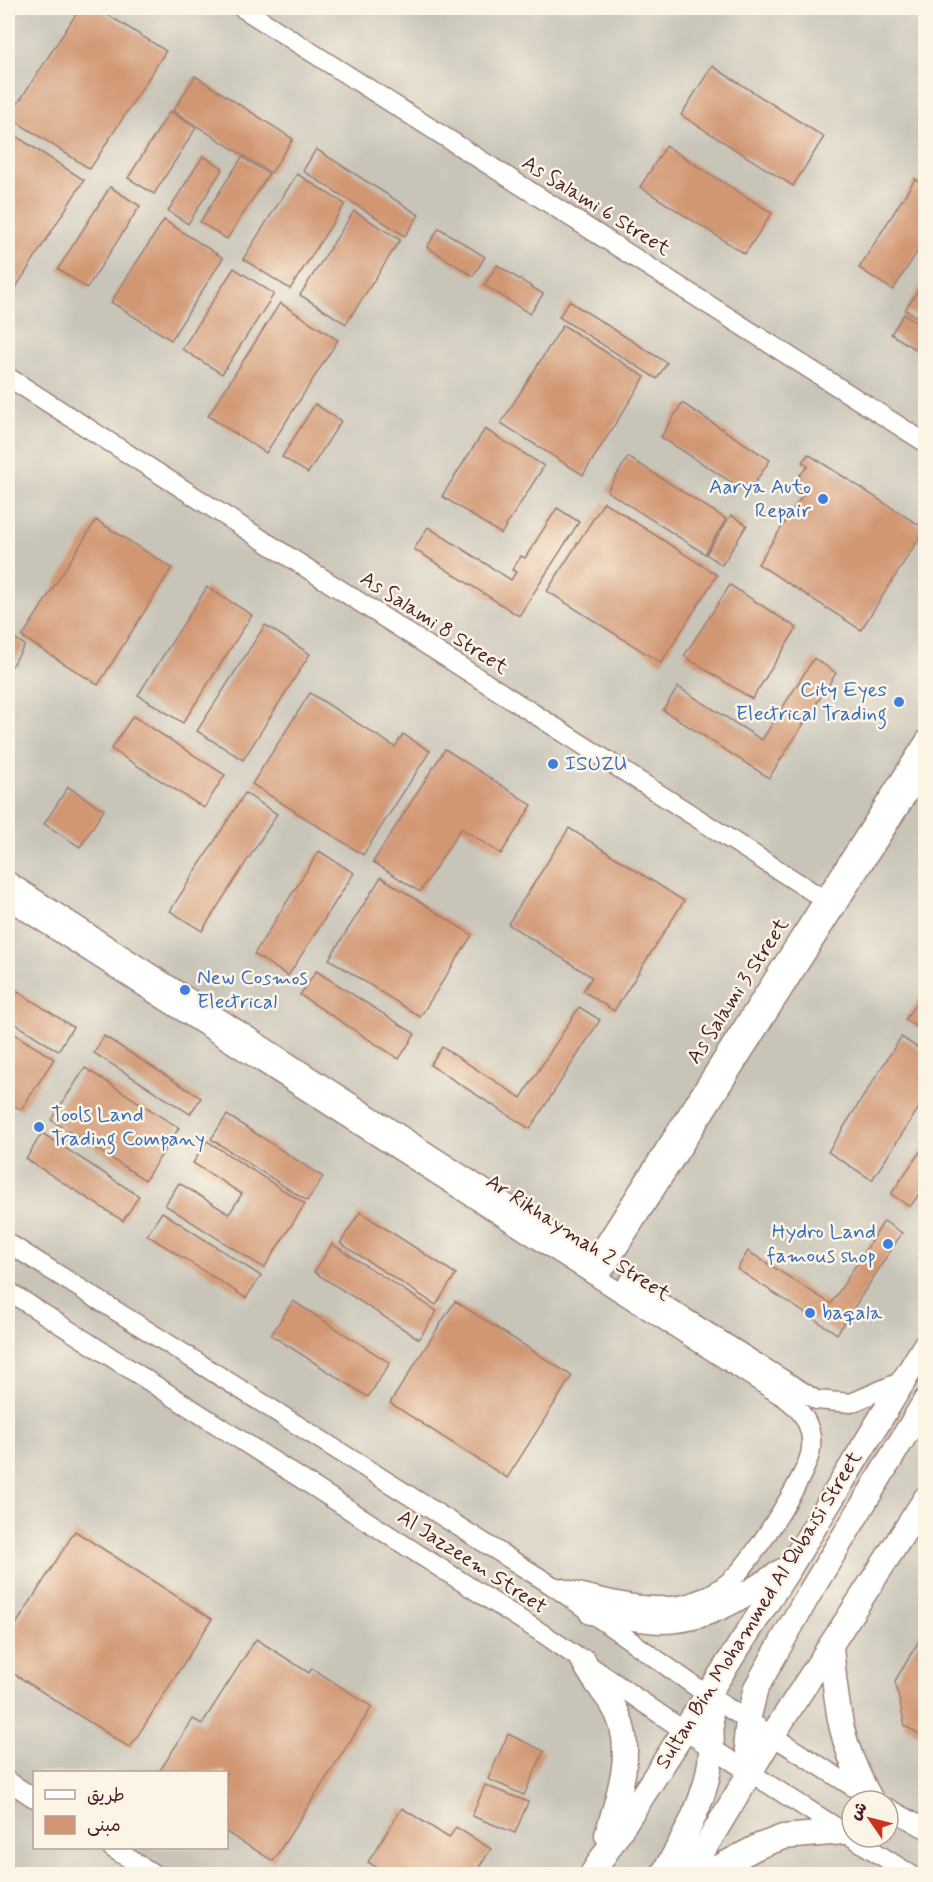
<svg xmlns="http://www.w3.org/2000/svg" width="933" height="1882" font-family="Mynerve,'Playpen Sans Arabic',sans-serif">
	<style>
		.industrial { fill: #c8c4b8; fill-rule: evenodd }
		.building { fill: #d19773 }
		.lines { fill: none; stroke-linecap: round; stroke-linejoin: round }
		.minor-casing { stroke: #9e7f75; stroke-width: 21 }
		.major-casing { stroke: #9e7f75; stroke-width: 27 }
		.minor { stroke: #fff; stroke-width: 18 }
		.major { stroke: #fff; stroke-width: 24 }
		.shop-dot { fill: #3f7fe0; stroke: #fcf5e5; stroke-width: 2 }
		.labels { text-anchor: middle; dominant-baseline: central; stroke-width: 5; stroke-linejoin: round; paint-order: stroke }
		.street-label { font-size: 21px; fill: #4a1f2b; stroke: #fcf5e5 }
		.shop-label { font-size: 21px; fill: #366cbe; stroke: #fcf5e5; text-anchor: start }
	</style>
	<rect width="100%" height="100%" fill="#fcf5e5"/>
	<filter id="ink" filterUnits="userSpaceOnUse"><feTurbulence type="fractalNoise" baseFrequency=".0167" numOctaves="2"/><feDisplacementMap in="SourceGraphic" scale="12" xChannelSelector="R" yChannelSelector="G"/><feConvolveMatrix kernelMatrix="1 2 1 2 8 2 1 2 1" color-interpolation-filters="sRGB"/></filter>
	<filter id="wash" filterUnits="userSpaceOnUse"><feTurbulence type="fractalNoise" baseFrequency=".008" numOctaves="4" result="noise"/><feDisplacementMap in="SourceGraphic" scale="24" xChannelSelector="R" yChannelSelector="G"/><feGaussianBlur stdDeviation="1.35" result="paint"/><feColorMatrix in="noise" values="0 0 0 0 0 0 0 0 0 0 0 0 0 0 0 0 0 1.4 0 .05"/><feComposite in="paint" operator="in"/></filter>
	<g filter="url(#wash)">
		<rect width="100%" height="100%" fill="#f2dfbf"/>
		<!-- industrial -->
		<path class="industrial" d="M8,8H925V1874H8ZM34,1772H226V1848H34ZM852,1801H888V1837H852Z"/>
		<g id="blocks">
			<!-- building -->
			<g class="building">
				<polygon points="80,8 97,8 166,51 90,169 9,117"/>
				<polygon points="712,66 824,137 793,186 681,115"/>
				<polygon points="195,76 293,139 271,173 173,111"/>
				<polygon points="170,111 196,128 154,194 128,178"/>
				<polygon points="8,131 84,180 8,300"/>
				<polygon points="666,146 772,213 745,254 640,187"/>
				<polygon points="316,149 419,215 405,236 303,171"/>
				<polygon points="203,156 223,168 188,224 168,211"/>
				<polygon points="242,157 269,174 227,239 200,222"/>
				<polygon points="297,174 345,204 290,289 243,259"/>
				<polygon points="915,179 926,186 926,238 893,290 859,268"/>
				<polygon points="110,187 140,206 87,288 58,269"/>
				<polygon points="354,211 400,240 346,324 300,295"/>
				<polygon points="164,220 223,258 171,340 111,302"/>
				<polygon points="439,228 485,257 473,276 427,247"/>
				<polygon points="497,265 543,294 530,314 484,285"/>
				<polygon points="234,268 274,294 222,374 182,349"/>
				<polygon points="926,278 926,322 905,310"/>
				<polygon points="569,301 667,363 657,379 559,317"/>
				<polygon points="280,303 338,340 266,453 208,416"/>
				<polygon points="904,314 926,327 926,356 891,334"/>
				<polygon points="563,325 645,377 583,475 501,423"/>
				<polygon points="682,403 770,460 748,493 661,437"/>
				<polygon points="315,404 341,421 308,473 282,457"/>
				<polygon points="485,429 544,466 501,534 442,496"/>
				<polygon points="808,454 925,529 861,630 758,564 804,493 794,487 799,480 797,478 808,466 802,462"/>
				<polygon points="628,457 726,519 705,554 607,491"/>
				<polygon points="604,502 717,575 661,663 547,591"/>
				<polygon points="557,508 579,522 519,616 414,549 428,527 511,580 516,572 512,570 521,556 525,558"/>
				<polygon points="731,515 747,525 722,565 706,554"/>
				<polygon points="96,520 172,568 98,685 22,637"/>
				<polygon points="730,585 797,628 752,699 684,656"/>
				<polygon points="207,587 252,615 183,723 138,695"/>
				<polygon points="265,625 310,654 243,760 197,731"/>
				<polygon points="8,634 25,645 8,672"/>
				<polygon points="814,658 836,673 769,778 663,710 678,687 762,740"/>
				<polygon points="310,693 395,747 403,734 430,751 363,855 252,784"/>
				<polygon points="133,716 225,775 204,808 111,749"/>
				<polygon points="445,749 532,805 501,854 461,828 420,892 373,862"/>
				<polygon points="68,787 104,810 80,847 44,824"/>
				<polygon points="245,793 277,814 202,931 170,911"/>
				<polygon points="569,828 684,901 614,1011 583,991 592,977 508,924"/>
				<polygon points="319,851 354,873 288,976 254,954"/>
				<polygon points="381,877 472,935 420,1017 329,959"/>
				<polygon points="316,971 415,1034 399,1059 300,995"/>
				<polygon points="8,985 73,1027 58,1051 8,1019"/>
				<polygon points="926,988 926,1033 905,1020"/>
				<polygon points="579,1007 600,1020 530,1129 430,1065 442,1047 521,1098"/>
				<polygon points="8,1030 54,1059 21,1110 8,1101"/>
				<polygon points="104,1036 201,1098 190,1114 94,1053"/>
				<polygon points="901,1037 926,1053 926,1097 872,1180 828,1152"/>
				<polygon points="85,1068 179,1128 145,1180 51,1120"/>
				<polygon points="227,1115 323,1177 307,1201 211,1139"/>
				<polygon points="42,1133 139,1196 123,1221 26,1159"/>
				<polygon points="207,1141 305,1204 264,1268 165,1205 179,1183 229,1214 242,1194 193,1163"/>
				<polygon points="926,1143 926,1184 910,1207 891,1194"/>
				<polygon points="162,1212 261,1276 246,1298 147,1235"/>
				<polygon points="360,1212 456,1274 436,1305 340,1243"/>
				<polygon points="884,1221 902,1233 837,1334 737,1269 748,1251 831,1304"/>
				<polygon points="332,1244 437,1311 419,1339 314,1272"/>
				<polygon points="293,1301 390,1363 368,1397 271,1335"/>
				<polygon points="455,1301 572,1376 507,1478 390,1403"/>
				<polygon points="75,1531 212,1619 130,1748 8,1670 8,1637"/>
				<polygon points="923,1634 926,1636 926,1738 905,1726 895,1681"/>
				<polygon points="256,1639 309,1673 312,1668 372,1707 273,1861 226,1832 226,1772 159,1772 193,1719 202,1724"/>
				<polygon points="508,1734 544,1751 524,1795 488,1779"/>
				<polygon points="485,1785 528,1802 515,1833 472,1816"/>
				<polygon points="402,1808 449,1838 456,1827 491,1849 474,1874 387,1874 368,1862"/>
				<polygon points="8,1863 25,1874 8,1874"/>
			</g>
		</g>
	</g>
	<g filter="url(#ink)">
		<use href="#blocks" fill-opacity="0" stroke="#9e7f75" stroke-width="1.5"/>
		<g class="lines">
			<defs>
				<g id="minor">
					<polyline points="242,8 926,443"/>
					<polyline points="8,377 836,907"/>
					<polyline points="8,881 582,1252"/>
					<path d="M8,900L785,1398C802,1410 813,1426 811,1448C810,1472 756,1553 738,1573C726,1586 710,1596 692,1602C649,1615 596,1595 553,1586"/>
					<polyline points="8,1243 553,1586 706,1694 869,1797"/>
					<polyline points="584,1262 597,1269 606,1267 926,766"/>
					<polyline points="596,1276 594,1260 926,739"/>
					<polyline points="628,1282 816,1400 851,1403 902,1381"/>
					<polyline points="8,1291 548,1637 683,1730 910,1874"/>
					<polyline points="8,1781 34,1798"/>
					<polyline points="888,1808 926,1829"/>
					<polyline points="112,1848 154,1874"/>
				</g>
				<g id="major">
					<path d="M591,1612C614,1614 638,1620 660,1621C707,1622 745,1595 782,1571"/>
					<path d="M831,1647C837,1708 839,1743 870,1798"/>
					<path d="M584,1662C592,1678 602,1690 612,1704C638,1744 619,1794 607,1835"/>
					<polyline points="753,1773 746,1740 748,1720 756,1688 806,1599 926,1400"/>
					<polyline points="592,1874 790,1567 926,1344"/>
					<path d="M663,1874C698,1815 724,1764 706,1694"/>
					<polyline points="689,1874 772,1736 926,1498"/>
					<polyline points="706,1874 759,1846 783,1837 844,1832"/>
				</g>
			</defs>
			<!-- minor casing -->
			<use href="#minor" class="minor-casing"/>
			<!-- major casing -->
			<use href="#major" class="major-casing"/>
			<!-- minor -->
			<use href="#minor" class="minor"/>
			<!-- major -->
			<use href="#major" class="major"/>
		</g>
	</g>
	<!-- markers -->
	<g class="shop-dot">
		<circle cx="823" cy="499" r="6"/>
		<circle cx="899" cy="702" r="6"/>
		<circle cx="553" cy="764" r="6"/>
		<circle cx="185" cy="990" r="6"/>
		<circle cx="39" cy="1127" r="6"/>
		<circle cx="888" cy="1244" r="6"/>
		<circle cx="810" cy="1313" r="6"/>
	</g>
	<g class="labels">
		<!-- street labels -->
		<g class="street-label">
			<text transform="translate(596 206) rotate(32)">As Salami 6 Street</text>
			<text transform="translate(434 623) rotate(33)">As Salami 8 Street</text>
			<text transform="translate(738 991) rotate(-57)">As Salami 3 Street</text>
			<text transform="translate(578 1238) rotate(33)">Ar Rikhaymah 2 Street</text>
			<text transform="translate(472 1562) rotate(33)">Al Jazzeem Street</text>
			<text transform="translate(759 1610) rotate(-58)">Sultan Bin Mohammed Al Qubaisi Street</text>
		</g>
		<!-- shop labels -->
		<g class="shop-label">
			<text x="811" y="487" text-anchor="end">Aarya Auto<tspan x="811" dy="24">Repair</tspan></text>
			<text x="887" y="690" text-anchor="end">City Eyes<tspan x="887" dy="24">Electrical Trading</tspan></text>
			<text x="565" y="764">ISUZU</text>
			<text x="197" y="978">New Cosmos<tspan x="197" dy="24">Electrical</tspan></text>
			<text x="51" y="1115">Tools Land<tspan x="51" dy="24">Trading Company</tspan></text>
			<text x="876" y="1232" text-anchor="end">Hydro Land<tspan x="876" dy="24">famous shop</tspan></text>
			<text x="822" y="1313">baqala</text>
		</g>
	</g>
	<!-- margin -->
	<rect width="933" height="1882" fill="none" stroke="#fcf5e5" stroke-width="30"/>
	<!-- legend -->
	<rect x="33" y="1771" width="195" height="78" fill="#fcf5e5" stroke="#b59f9b" stroke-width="1.5"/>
	<rect x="45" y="1790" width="30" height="9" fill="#ffffff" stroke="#b59f9b" stroke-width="1.5"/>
	<text x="87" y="1801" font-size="18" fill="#4a1f2b">طريق</text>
	<rect x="45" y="1816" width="30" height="18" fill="#d19773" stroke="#b59f9b" stroke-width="1.5"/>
	<text x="87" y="1831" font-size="18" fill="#4a1f2b">مبنى</text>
	<!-- north arrow -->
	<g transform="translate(870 1819) rotate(305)"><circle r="28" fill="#fcf5e5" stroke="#b59f9b" stroke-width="1.5"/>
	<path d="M0-4.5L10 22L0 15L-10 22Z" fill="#c8321e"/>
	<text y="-9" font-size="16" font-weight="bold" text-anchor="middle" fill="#4a1f2b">ش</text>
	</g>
</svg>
